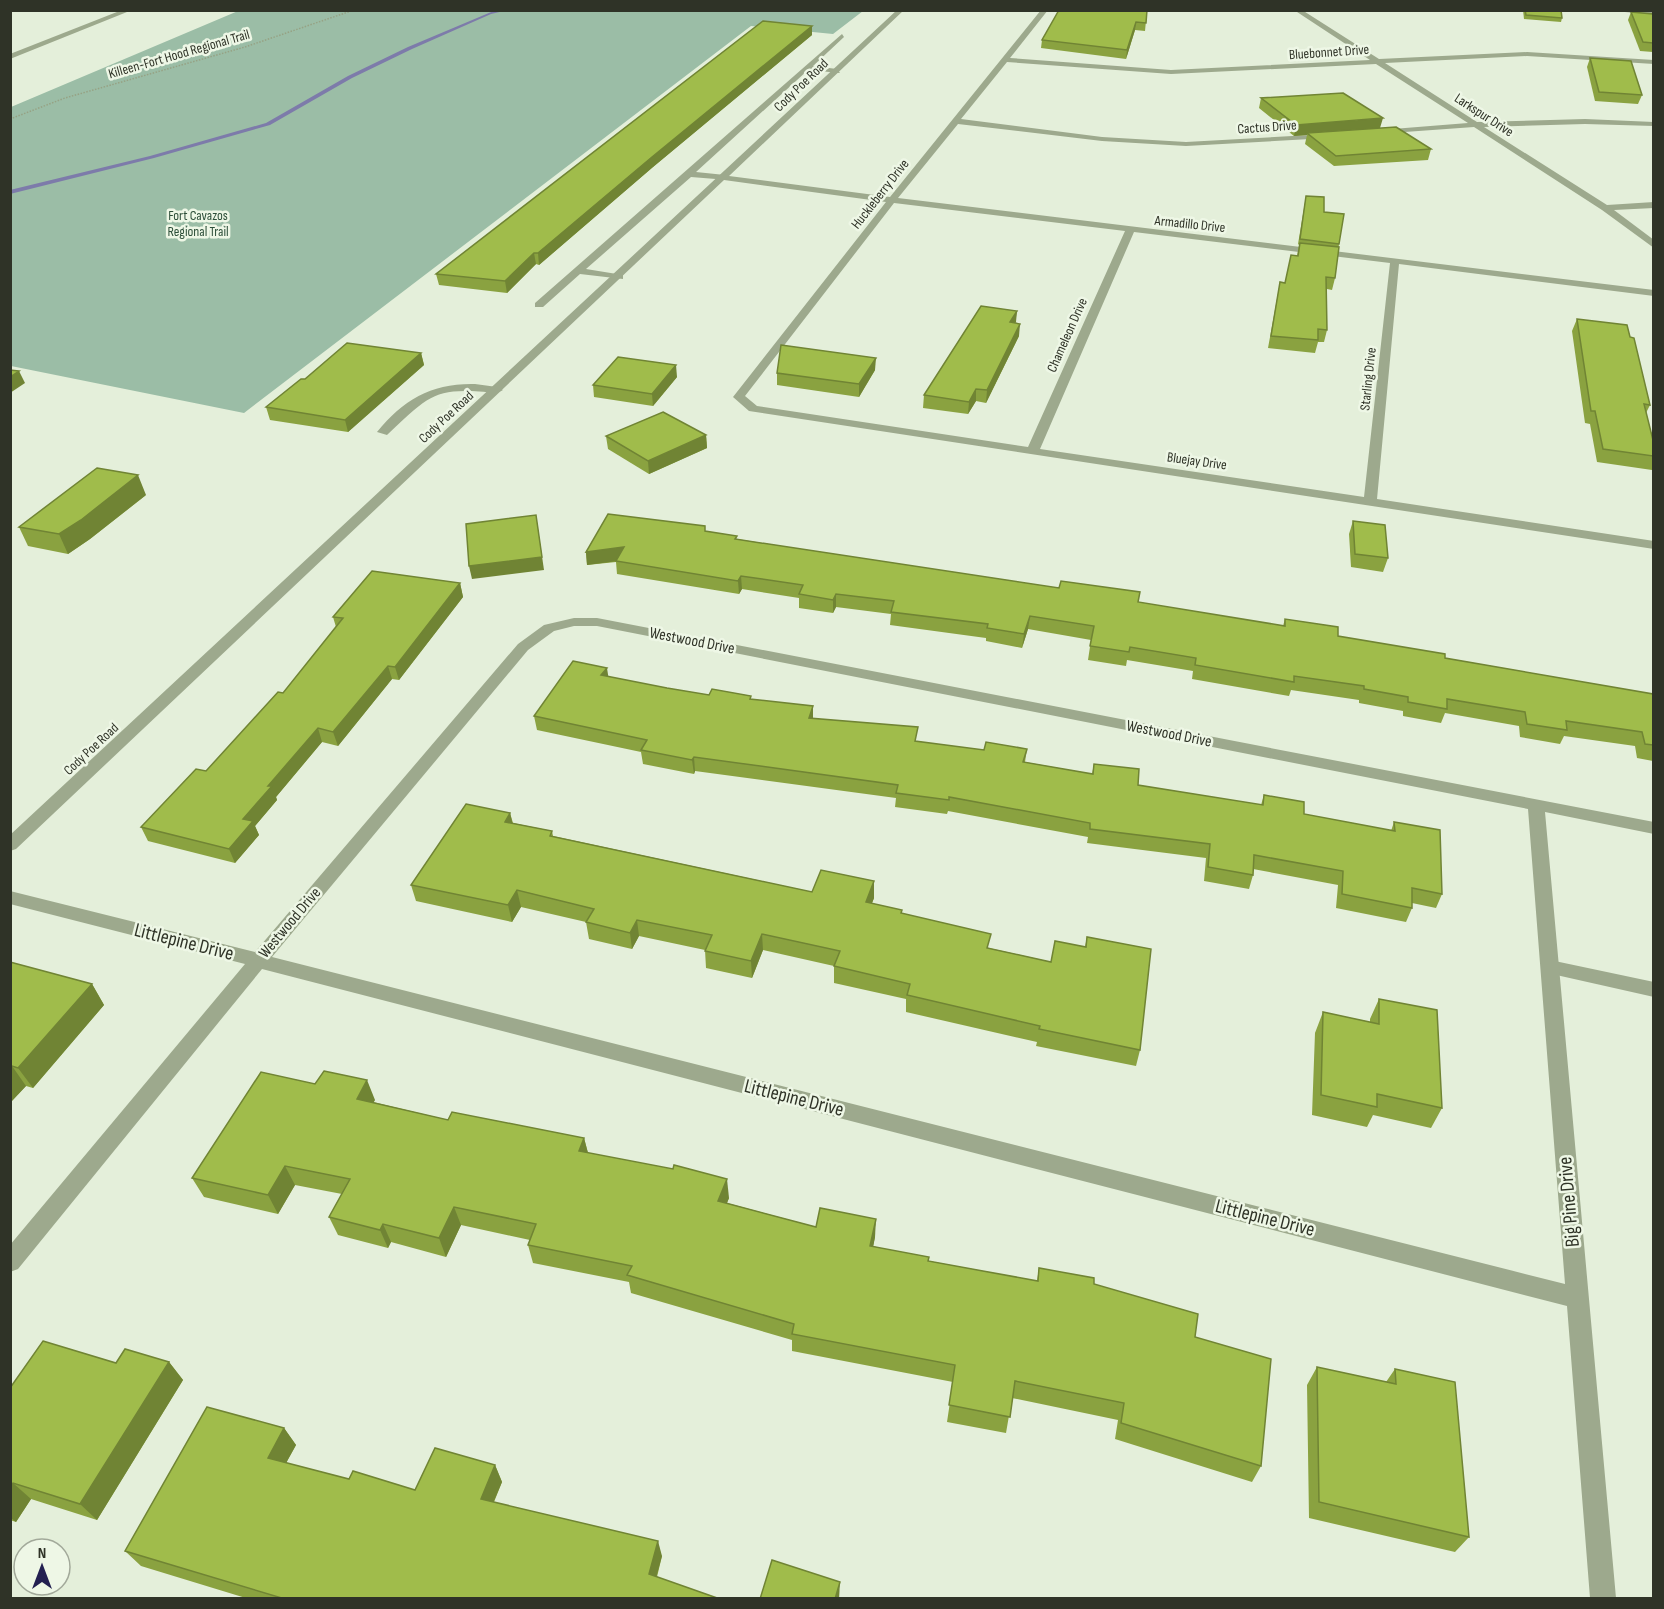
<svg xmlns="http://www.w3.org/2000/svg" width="1664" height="1609" font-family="'Sofia Sans Condensed',sans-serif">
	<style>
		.green { fill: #9bbda6 }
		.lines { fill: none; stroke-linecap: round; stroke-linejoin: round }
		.stream { fill: #7d7baa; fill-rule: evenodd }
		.path { stroke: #96a284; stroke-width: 1.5; stroke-dasharray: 1.5 1.5; stroke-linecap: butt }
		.service { fill: #9da98d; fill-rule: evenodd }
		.minor { fill: #9da98d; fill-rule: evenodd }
		.wall { fill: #8aa240 }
		.shaded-wall { fill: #708434 }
		.building { fill: #a0bc4b; stroke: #708434; stroke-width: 1.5 }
		.labels { text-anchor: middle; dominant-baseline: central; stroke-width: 5; stroke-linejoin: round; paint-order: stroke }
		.far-street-label { font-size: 14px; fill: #2f3327; stroke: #eef7e6 }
		.far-park-label { font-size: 14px; fill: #2d4f39; stroke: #eef7e6 }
		.street-label { font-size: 16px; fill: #2f3327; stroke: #eef7e6 }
		.near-street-label { font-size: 20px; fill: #2f3327; stroke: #eef7e6 }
	</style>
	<rect width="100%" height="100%" fill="#e4efda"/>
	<!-- green -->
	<polygon class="green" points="238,11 863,11 833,34 751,26 244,413 11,366 11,107"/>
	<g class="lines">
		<!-- stream -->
		<polygon class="stream" points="496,10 508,10 491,14 412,49 352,78 270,125 154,158 10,194 10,190 150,156 266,123 348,76 408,47"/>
		<!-- path -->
		<polyline class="path" points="10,119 65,98 245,47 354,10"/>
		<!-- service -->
		<g class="service">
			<polygon points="842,34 844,37 813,66 837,69 840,73 808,70 696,172 725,175 728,176 728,180 691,177 586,269 623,275 623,279 580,274 543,307 535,307 535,303"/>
			<path d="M475,384L497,387L503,390L497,393C434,387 432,393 387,435L377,432C404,399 432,383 475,384Z"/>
			<polygon points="1550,960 1654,982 1654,997 1543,972 1541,967 1543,962"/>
		</g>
		<!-- minor -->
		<g class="minor">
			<polygon points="122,10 132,10 10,59 10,54"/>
			<path d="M897,10H904L729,176L890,197L1041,10H1048L1010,58L1171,70L1370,60L1294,10H1302L1379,59L1527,52L1654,60V64L1527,56L1385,63L1477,122L1585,119L1654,122V126L1585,124L1484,127L1607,205L1654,202V208L1614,210L1654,240V248L1602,210L1474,127L1377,134L1380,130L1468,123L1376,64L1171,74L1007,62L961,119L1102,137L1186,142L1328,134L1332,136L1328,138L1186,146L1102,141L958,124L898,198L1654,290V296L1399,264L1377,499L1654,541V549L749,411L733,397L886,202L724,180L16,849L10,851V835ZM894,203L1125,231L1028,447L757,406L745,396ZM1134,232L1390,263L1364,497L1040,449Z"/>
			<polygon points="1622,10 1654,11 1654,15 1625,12"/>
			<path d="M574,618H597L1654,822V834L1545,812L1616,1598H1590L1567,1306L262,969L18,1269L10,1272V1245L245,964L10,904V891L255,952L518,644L544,625ZM574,626H597L1528,809L1565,1284L272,957L528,650L554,631Z"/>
		</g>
	</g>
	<!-- wall -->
	<g class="wall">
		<polygon points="1049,10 1147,10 1145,31 1135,30 1126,59 1041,48 1042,40 1059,12"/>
		<polygon points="1523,10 1561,10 1562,18 1561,22 1524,19"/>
		<polygon points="1631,12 1653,14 1653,52 1640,51 1628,20"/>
		<polygon points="812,26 812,35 653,167 539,265 536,264 507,293 439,285 436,274"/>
		<polygon points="1590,58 1642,95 1638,104 1595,101 1587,67"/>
		<polygon points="1261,98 1381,128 1431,149 1428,160 1334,166 1305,144 1307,135 1294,136 1259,108"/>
		<polygon points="1306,196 1324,212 1339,244 1335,278 1332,290 1327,289 1327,330 1324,342 1318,342 1315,353 1268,348 1280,282 1285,283 1297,256 1299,245 1298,244"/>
		<polygon points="1017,311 1015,323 1019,336 986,403 976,401 968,414 923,408 924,395"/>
		<polygon points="1577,319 1650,405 1646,413 1653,440 1653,466 1652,470 1597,462 1590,424 1585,423 1572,331"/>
		<polygon points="421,353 424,365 348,432 270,420 266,407 305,379"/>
		<polygon points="875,370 859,397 777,385 777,373"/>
		<polygon points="677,377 653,406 594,397 593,385"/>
		<polygon points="706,435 707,448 649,474 608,449 606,436"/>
		<polygon points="146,495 90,539 68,554 28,546 19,527"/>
		<polygon points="1353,521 1388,558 1383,572 1351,567 1349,534"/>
		<polygon points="706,531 737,539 1283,626 1285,619 1338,636 1445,658 1653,694 1653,761 1637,758 1635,746 1564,736 1560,744 1520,737 1519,726 1445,713 1441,723 1403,716 1403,711 1359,703 1359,700 1291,690 1289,696 1192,679 1193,671 1127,660 1126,666 1088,660 1091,640 1028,629 1022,648 986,641 986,638 890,625 891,614 836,607 833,613 799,608 799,598 742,589 739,594 617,574 616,562 587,565 586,552"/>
		<polygon points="460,583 463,597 399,680 392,679 338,746 322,742 276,797 277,800 255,826 259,835 235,863 148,841 141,827 206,771 283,693 336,627 333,617"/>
		<polygon points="608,677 667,688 709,695 751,699 813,718 917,742 984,750 1027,749 1025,762 1092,774 1094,764 1138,785 1261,805 1264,795 1304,814 1391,831 1394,822 1442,894 1436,908 1412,903 1412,908 1406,922 1336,908 1338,885 1253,869 1253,875 1249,889 1204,881 1206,858 1087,843 1088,837 948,811 947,814 895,807 896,798 695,771 694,774 643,764 641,752 537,730 534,716"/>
		<polygon points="510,813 513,823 552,831 553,836 812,892 874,881 874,898 872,903 902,914 989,948 1051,962 1085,947 1087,937 1140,1050 1136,1066 1036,1046 1037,1042 906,1012 906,999 834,983 834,966 763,950 752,978 706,968 705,950 639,936 632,949 589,939 586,922 521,907 512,922 416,901 411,885"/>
		<polygon points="10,962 92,984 104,1005 33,1088 26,1086 10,1103"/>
		<polygon points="1379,999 1442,1108 1431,1128 1373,1115 1367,1127 1312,1115 1315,1033 1323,1012 1370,1022 1370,1019"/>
		<polygon points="375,1100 373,1102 448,1120 584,1138 588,1153 729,1198 727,1203 816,1227 875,1237 873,1246 929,1261 1037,1281 1039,1268 1094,1284 1195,1337 1261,1466 1252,1482 1115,1439 1118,1420 1012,1398 1006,1433 947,1422 953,1382 792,1351 792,1340 631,1293 629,1282 533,1263 528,1245 530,1240 461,1225 446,1257 391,1242 388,1248 338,1235 329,1217 342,1194 295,1185 278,1214 204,1197 192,1178"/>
		<polygon points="169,1362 183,1380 97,1520 31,1499 16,1522 10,1520 10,1388 116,1363"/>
		<polygon points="1317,1367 1386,1382 1395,1369 1469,1537 1455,1552 1309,1518 1307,1385"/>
		<polygon points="284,1428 296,1445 286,1463 349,1479 415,1490 495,1465 502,1482 494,1502 662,1556 657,1577 720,1599 249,1599 141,1566 125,1551"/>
	</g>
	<!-- shaded-wall -->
	<g class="shaded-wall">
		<polygon points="1136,22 1135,30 1126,59 1127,50"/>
		<polygon points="812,26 812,35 653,167 539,265 538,253 652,157"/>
		<polygon points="1383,118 1380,128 1307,133 1307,135 1294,136 1296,125"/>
		<polygon points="534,253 536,264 507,293 505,281"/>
		<polygon points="1017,311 1016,322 1009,334 1010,322"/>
		<polygon points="1020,324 1019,336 986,403 987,390"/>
		<polygon points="421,353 424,365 348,432 345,420"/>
		<polygon points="876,358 875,370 859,397 859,384"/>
		<polygon points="676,365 677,377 653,406 652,394"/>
		<polygon points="19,371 25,383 10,393 10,377"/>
		<polygon points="976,389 976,401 968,414 969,402"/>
		<polygon points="706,435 707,448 649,474 648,461"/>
		<polygon points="138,475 146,495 90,539 68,554 59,534"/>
		<polygon points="536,515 544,570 472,579 469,566"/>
		<polygon points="624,547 625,560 587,565 586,552"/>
		<polygon points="741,576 742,589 739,594 738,581"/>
		<polygon points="460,583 463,597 399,680 395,667"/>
		<polygon points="836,594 836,607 833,613 833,600"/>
		<polygon points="1030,616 1028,629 1022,648 1024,634"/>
		<polygon points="388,666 392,679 338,746 333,732"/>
		<polygon points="607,668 609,681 601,675"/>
		<polygon points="813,706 813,720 809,718"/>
		<polygon points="318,728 322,742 276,797 277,800 255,826 259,835 235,863 229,849 243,819 268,786"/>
		<polygon points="694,757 695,771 694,774 692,760"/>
		<polygon points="510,813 514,830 505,822"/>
		<polygon points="874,881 874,898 866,918 866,902"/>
		<polygon points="517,890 521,907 512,922 508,905"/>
		<polygon points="637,920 639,936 632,949 630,933"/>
		<polygon points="762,934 763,950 752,978 751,961"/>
		<polygon points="92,984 104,1005 33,1088 18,1068"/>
		<polygon points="12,1066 26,1086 10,1103 10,1067"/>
		<polygon points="367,1080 375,1100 365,1118 357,1099"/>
		<polygon points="584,1138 589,1157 579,1151"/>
		<polygon points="285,1166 295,1185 278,1214 268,1195"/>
		<polygon points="727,1179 729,1198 720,1219 718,1201"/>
		<polygon points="454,1207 461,1225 446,1257 439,1238"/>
		<polygon points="876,1219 875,1237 870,1264 870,1246"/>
		<polygon points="383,1224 391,1242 388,1248 380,1230"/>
		<polygon points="169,1362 183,1380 97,1520 80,1504"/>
		<polygon points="284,1428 296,1445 280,1474 268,1458"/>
		<polygon points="495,1465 502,1482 488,1515 481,1499"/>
		<polygon points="13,1483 31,1499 16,1522 10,1517 10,1486"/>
		<polygon points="658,1541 662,1556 653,1589 649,1574"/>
		<polygon points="840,1582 839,1599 835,1599"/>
	</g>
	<!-- building -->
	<g class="building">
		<polygon points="1059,10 1147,10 1146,23 1136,22 1127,50 1042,40"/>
		<polygon points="1525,10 1561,10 1562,18 1526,15"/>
		<polygon points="1631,12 1653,14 1653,43 1643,42"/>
		<polygon points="763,21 812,26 652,157 538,253 534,253 505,281 436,274"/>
		<polygon points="1590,58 1631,61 1642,95 1599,92"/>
		<polygon points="1343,93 1383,118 1296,125 1261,98"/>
		<polygon points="1396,127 1431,149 1336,156 1307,133"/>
		<polygon points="1306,196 1324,197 1324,212 1344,214 1339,244 1300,239"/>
		<polygon points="1300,243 1339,247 1335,278 1326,277 1327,330 1318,329 1318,340 1271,336 1280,282 1285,283 1291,255 1298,256"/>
		<polygon points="981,306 1017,311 1010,322 1020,324 987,390 976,389 969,402 924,395"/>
		<polygon points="1577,319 1627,325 1630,337 1634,338 1650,405 1644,404 1653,440 1653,456 1603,449 1595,411 1591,411"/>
		<polygon points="347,343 421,353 345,420 266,407 301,379 305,379"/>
		<polygon points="781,345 876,358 859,384 777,373"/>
		<polygon points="618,357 676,365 652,394 593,385"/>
		<polygon points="10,370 19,371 10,377"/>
		<polygon points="663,412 706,435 648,461 606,436"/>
		<polygon points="97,468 138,475 81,520 59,534 19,527"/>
		<polygon points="608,514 705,526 705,531 737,536 735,539 1059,588 1061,581 1140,592 1138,602 1285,626 1285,619 1338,627 1338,636 1445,654 1445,658 1653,694 1653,745 1645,744 1642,732 1566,721 1567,730 1527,724 1525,712 1447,699 1447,709 1408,702 1408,697 1364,689 1364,686 1294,676 1294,682 1195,665 1196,658 1130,647 1129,652 1090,646 1094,626 1030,616 1024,634 987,628 988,624 891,612 894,601 836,594 833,600 799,594 803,585 741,576 738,581 616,561 624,547 586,552"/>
		<polygon points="536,515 542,557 469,566 466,524"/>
		<polygon points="1353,521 1385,525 1388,558 1355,554"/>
		<polygon points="372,571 460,583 395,667 388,666 333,732 318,728 268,786 272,786 243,819 253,821 229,849 141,827 196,769 206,771 278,692 283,693 343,618 333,617"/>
		<polygon points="573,661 607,668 601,675 667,688 709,695 712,689 751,696 750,699 813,706 809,718 918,727 915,741 984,750 986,742 1027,749 1023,762 1093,774 1094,764 1139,769 1138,785 1263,805 1264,795 1304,802 1304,814 1395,831 1394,822 1440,830 1442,894 1412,888 1412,908 1342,894 1343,871 1254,855 1253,875 1208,867 1210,844 1090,829 1090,823 949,797 949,800 896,793 898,785 694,757 692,760 641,750 647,740 534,716"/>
		<polygon points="466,804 510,813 505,822 552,831 550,836 812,892 821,870 874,881 866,902 902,910 901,913 991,934 987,948 1051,962 1055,941 1086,947 1087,937 1151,949 1140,1050 1039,1029 1040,1026 907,995 910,984 834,966 840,951 762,934 751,961 705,951 712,935 637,920 630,933 586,922 594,909 517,890 508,905 411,885"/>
		<polygon points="10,962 92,984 18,1068 12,1066 10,1067"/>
		<polygon points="1379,999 1437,1010 1442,1108 1377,1094 1377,1107 1321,1095 1323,1012 1379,1024"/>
		<polygon points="324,1071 367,1080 357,1099 448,1120 452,1112 584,1138 579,1151 673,1169 674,1165 727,1179 718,1201 816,1227 820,1208 876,1219 870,1246 929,1257 928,1261 1038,1281 1039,1268 1094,1278 1094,1284 1198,1314 1195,1337 1271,1359 1261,1466 1121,1423 1124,1403 1015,1381 1010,1417 949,1405 955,1365 792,1334 794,1324 627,1275 632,1266 528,1245 536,1224 454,1207 439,1238 383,1224 380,1230 329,1217 350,1179 285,1166 268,1195 192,1178 261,1072 315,1084"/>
		<polygon points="43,1341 116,1363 125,1349 169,1362 80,1504 13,1483 10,1486 10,1388"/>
		<polygon points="1317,1367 1396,1384 1395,1369 1455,1382 1469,1537 1319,1502"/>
		<polygon points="207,1407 284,1428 268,1458 349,1479 353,1471 415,1490 435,1448 495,1465 481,1499 658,1541 649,1574 720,1599 285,1599 125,1551"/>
		<polygon points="772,1560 840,1582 835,1599 760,1599"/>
	</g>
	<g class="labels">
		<!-- far-street labels -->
		<g class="far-street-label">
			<text transform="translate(1329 52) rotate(-4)">Bluebonnet Drive</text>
			<text transform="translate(179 54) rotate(-16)">Killeen-Fort Hood Regional Trail</text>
			<text transform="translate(801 85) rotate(-44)">Cody Poe Road</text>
			<text transform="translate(1484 115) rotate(33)">Larkspur Drive</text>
			<text transform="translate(1267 127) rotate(-4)">Cactus Drive</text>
			<text transform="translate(880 194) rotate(-52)">Huckleberry Drive</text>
			<text transform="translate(1190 224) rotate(6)">Armadillo Drive</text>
			<text transform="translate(1067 335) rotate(-66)">Chameleon Drive</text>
			<text transform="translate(1368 379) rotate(-84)">Starling Drive</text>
			<text transform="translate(446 417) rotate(-43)">Cody Poe Road</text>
			<text transform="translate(1197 461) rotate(8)">Bluejay Drive</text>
			<text transform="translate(91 749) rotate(-43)">Cody Poe Road</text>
		</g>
		<!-- far-park labels -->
		<g class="far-park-label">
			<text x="198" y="215">Fort Cavazos<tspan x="198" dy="16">Regional Trail</tspan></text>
		</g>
		<!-- street labels -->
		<g class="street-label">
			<text transform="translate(692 641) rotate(11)">Westwood Drive</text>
			<text transform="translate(1169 734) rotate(11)">Westwood Drive</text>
			<text transform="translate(290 923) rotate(-50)">Westwood Drive</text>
		</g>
		<!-- near-street labels -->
		<g class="near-street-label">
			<text transform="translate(184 942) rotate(14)">Littlepine Drive</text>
			<text transform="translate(794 1098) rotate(14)">Littlepine Drive</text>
			<text transform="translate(1569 1202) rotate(-95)">Big Pine Drive</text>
			<text transform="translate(1265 1218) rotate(14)">Littlepine Drive</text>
		</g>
	</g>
	<!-- border -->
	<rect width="1664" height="1609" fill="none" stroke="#2f3327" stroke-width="24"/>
	<!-- north arrow -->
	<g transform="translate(42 1567)"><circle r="28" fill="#eef7e6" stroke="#a2a99a" stroke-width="1.5"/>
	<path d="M0-4.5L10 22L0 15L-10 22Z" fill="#232051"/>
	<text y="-9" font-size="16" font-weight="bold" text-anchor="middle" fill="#2f3327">N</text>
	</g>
</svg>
